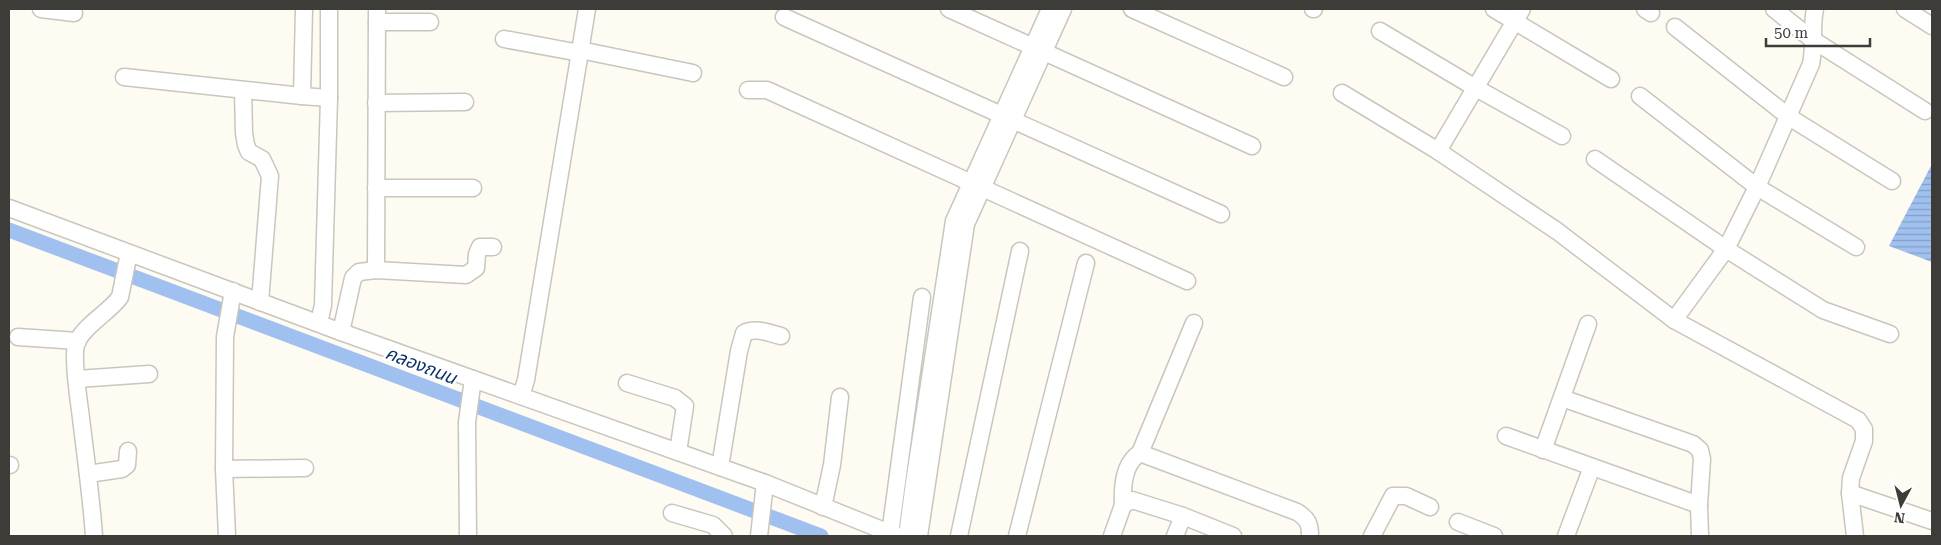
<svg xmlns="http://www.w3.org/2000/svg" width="1941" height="545" font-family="'Roboto Serif','Noto Sans Thai',serif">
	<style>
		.water { fill: url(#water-rules) }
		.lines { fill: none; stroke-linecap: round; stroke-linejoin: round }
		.canal { stroke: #a0c1ef; stroke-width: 15 }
		.minor-casing { stroke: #c9c6be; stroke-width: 19 }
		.minor { stroke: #fff; stroke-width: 16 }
		.labels { text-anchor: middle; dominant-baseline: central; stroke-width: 5; stroke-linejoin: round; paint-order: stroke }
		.water-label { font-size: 18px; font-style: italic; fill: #0a3369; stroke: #fff }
	</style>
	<defs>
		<pattern id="water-rules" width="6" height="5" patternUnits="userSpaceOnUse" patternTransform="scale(1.25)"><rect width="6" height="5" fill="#a0c1ef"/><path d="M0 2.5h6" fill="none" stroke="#849ec3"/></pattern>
	</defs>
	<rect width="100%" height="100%" fill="#fefbf3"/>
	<!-- water -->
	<polygon class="water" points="1932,164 1932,262 1889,246"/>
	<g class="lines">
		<!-- canal -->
		<polyline class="canal" points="9,230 821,536"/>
		<defs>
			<g id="minor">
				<polyline points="41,9 74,13"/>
				<polyline points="949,9 1252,146"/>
				<polyline points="1132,9 1284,77"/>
				<polyline points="1313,9 1314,9"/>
				<polyline points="1494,9 1611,79"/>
				<polyline points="1645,9 1651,13"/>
				<polyline points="1774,9 1813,40 1925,111"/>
				<polyline points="1905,9 1932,26"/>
				<polyline points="784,17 1221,214"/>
				<polyline points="377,22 430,22"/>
				<polyline points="1675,27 1789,117 1892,181"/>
				<polyline points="1380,31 1474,87 1562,136"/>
				<polyline points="504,39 580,53"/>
				<polyline points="580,50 693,73"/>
				<polyline points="124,77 302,96 329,98"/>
				<polyline points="243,90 244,133 246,145 249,152 262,159 270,176 260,302"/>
				<polyline points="748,90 767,90 1187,281"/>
				<polyline points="1342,93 1438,151 1557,231 1674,320 1858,420 1864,429 1864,441 1851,478 1850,493 1855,536"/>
				<polyline points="302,96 304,9"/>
				<polyline points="1640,96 1757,187 1856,247"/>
				<polyline points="376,103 465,102"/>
				<polyline points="1438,151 1522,9"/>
				<polyline points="1595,159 1726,249 1823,310 1890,334"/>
				<polyline points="376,188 473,188"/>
				<polyline points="9,208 341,332 765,483 897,536"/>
				<polyline points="376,270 377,9"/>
				<path d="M1674,320L1726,249L1757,187L1811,64C1815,46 1811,27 1815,9"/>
				<polyline points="319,323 323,305 329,98 329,9"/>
				<polyline points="341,332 353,278 359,272 376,270 466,275 476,268 477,254 480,247 493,247"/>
				<polyline points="18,337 78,341"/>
				<polyline points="77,379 149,374"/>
				<polyline points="627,383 675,398 685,406 678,452"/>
				<polyline points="521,396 526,380 587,9"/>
				<polyline points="1562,398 1693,444 1700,450 1702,459 1699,505 1700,536"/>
				<polyline points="1506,436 1699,505"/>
				<polyline points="1543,450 1588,324"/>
				<polyline points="1140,453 1194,323"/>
				<polyline points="9,465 10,465"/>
				<path d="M720,467L739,351L744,333C755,327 769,333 781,336"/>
				<polyline points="224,469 305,468"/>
				<polyline points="88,474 122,469 127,465 128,451"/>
				<polyline points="1850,493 1932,521"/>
				<path d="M1123,505C1122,487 1124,463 1140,453L1297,512C1308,519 1310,524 1310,536"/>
				<polyline points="823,507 832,465 840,397"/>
				<polyline points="672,513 713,525 724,536"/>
				<polyline points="1458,522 1494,536"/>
				<polyline points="890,534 922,297"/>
				<path d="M94,536C91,494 85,452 80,410C78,396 73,357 76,345C80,328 111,311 120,297L129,253"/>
				<polyline points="227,536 224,469 225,337 233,291"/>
				<polyline points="468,536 467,422 473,379"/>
				<polyline points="759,536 765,483"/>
				<polyline points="907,536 914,483 954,221 1050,9"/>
				<polyline points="919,536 966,224 1063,9"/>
				<polyline points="959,536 1020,251"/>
				<polyline points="1017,536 1086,263"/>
				<polyline points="1112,536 1123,505 1132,500 1183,516 1233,536"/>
				<polyline points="1175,536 1183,516"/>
				<polyline points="1372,536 1393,496 1406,496 1430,507"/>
				<polyline points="1566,536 1592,467"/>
			</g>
		</defs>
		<!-- minor casing -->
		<use href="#minor" class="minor-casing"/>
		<!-- minor -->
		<use href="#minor" class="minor"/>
	</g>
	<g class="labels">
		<!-- water labels -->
		<g class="water-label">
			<text transform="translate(421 365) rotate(21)">คลองถนน</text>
		</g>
	</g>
	<!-- border -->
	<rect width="1941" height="545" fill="none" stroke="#3d3c39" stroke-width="20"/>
	<!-- north arrow -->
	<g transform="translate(1901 505) rotate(187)" stroke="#ffffff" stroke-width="4" paint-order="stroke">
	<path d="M0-4L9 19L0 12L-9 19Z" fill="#3d3c39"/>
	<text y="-8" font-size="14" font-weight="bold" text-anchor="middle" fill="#3d3c39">N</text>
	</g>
	<!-- scale -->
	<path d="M1766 38v8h104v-8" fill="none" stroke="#3d3c39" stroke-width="2.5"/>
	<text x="1774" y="38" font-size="15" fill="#3d3c39" stroke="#ffffff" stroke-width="4" paint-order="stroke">50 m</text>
</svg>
